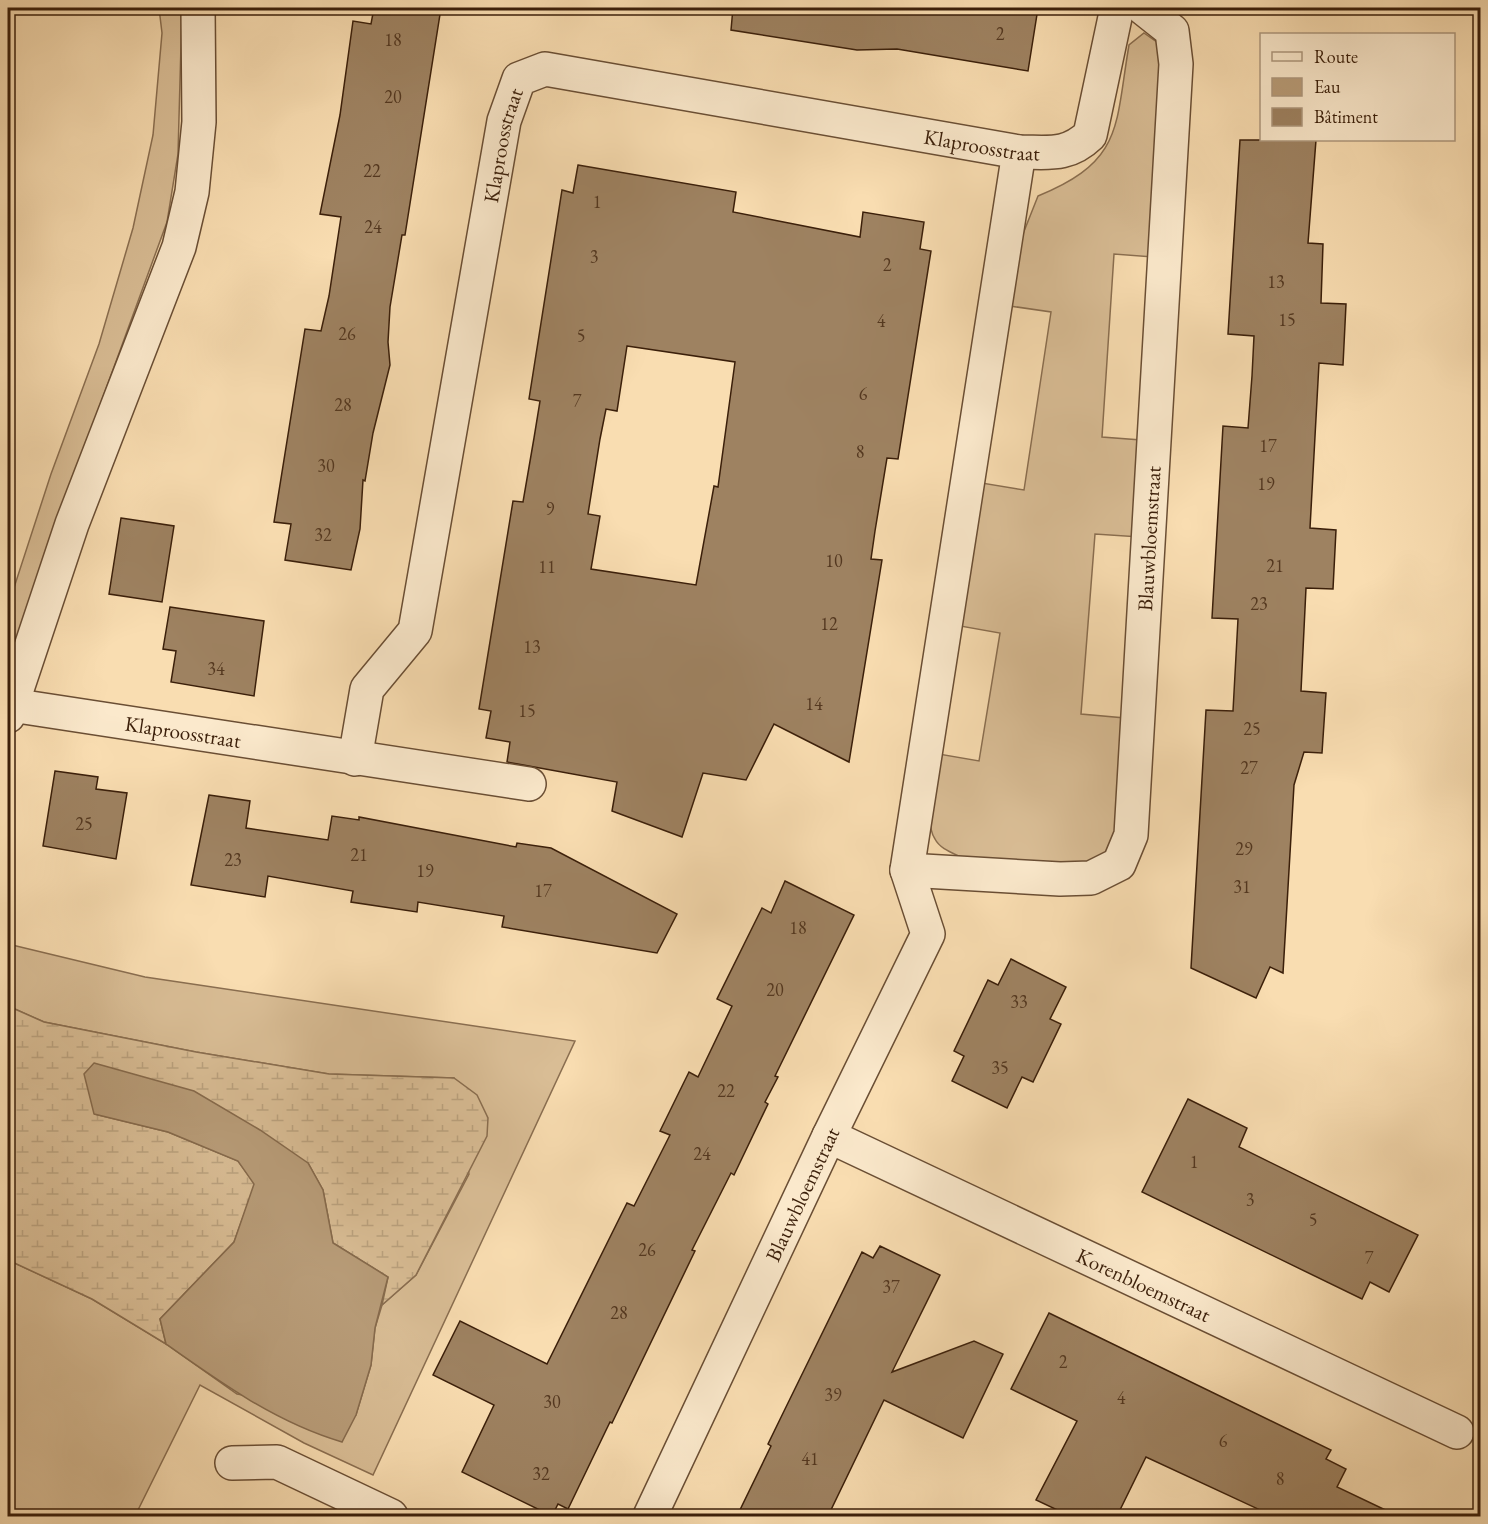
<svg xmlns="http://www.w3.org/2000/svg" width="1488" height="1524" font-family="'EB Garamond',serif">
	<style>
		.grass { fill: #d9bd95; stroke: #8a6e50; stroke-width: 1.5 }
		.wetland { fill: url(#wetland-marsh); stroke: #8a6e50; stroke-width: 1.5 }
		.water { fill: #b89c78; stroke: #866a4c; stroke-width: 1.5 }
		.building { fill: #9e8261; stroke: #3b1f0a; stroke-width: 1.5; fill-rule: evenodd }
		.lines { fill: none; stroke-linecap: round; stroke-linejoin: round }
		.minor-casing { stroke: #6a4e34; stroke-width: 36 }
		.minor { stroke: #fbe9cc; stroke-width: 33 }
		.labels { text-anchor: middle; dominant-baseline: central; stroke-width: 5; stroke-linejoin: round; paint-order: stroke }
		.number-label { font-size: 18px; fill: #543820 }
		.street-label { font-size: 21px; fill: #3b1f0a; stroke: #fbe9cc }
	</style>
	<defs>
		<pattern id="wetland-marsh" width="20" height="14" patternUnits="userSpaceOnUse" patternTransform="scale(1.5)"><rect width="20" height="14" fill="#d9bd95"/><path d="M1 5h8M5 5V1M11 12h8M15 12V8" fill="none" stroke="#bba27f"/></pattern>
	</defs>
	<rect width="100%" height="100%" fill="#f9ddb1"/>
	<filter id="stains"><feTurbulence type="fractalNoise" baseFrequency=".00333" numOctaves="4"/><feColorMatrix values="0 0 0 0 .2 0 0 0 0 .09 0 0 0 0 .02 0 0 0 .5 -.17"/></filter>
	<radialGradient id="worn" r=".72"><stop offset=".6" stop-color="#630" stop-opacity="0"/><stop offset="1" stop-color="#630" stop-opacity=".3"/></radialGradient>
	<!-- grass -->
	<g class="grass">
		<polygon points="159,8 182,8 178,154 167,222 99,408 8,673 8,606 51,474 99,344 133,228 153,135 162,33"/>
		<path d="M1144,33L1161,45L1153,257L1114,254L1102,437L1141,440L1140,537L1095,534L1081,714L1125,718L1119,845L1083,865L963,858C953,853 940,849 935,839C923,822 936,775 939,754L979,761L1000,633L960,626L982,483L1024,490L1051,312L1010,306L1019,244L1038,196C1124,161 1115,126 1129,45Z"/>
		<polygon points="8,944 145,977 575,1041 373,1475 304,1443 200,1385 135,1516 8,1516 8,1260 92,1299 166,1344 237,1394 356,1415 371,1365 375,1328 382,1305 416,1275 469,1174 454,1078 329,1074 196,1052 44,1022 8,1006"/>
	</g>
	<!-- wetland -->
	<polygon class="wetland" points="8,1006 44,1022 196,1052 329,1074 454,1078 477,1095 488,1118 487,1136 416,1275 382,1305 388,1277 333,1243 323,1190 308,1163 94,1114 168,1132 238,1161 255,1184 234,1242 160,1319 166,1344 92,1299 8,1260"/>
	<!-- water -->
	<path class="water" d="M94,1063L194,1091L260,1130L308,1163L323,1190L333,1243L388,1277L375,1328L371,1365L356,1415L342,1442C277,1423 221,1383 166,1344L160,1319L234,1242L254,1184L238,1161L168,1132L94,1114L84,1074Z"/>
	<!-- building -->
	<g class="building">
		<polygon points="374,8 441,8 405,235 402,235 390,307 388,342 390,365 373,433 365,481 363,480 360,529 351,570 285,560 291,524 274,522 305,329 321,331 329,296 341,217 320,214 340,115 353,21 371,24"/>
		<polygon points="733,8 1038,8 1028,71 897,49 857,50 731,30"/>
		<polygon points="1240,140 1316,140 1308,243 1323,244 1321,303 1346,304 1343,365 1319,363 1310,528 1336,530 1333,589 1306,588 1301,691 1326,693 1322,753 1304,752 1294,785 1283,973 1270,967 1256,998 1191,968 1206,710 1233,711 1238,619 1212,618 1223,426 1248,428 1252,376 1254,336 1228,334"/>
		<path d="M578,165L736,192L733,212L860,237L863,212L924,222L920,249L931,251L898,459L887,458L875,531L871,559L882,560L849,762L774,724L746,780L703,773L682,837L612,811L617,782L507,762L510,742L486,738L491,711L479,709L513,501L523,502L534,438L540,401L529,399L562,190L573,193ZM627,346L735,362L718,487L714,486L696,585L591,569L600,516L588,514L600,439L606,409L617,411Z"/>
		<polygon points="121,518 174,526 162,602 109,594"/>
		<polygon points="170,607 264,621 254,696 171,682 176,651 163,649"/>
		<polygon points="55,771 98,777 96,789 127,793 116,859 43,846"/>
		<polygon points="209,795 250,801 246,828 328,840 332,816 359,820 359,817 516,847 517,843 551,848 677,914 657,953 502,927 504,916 418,902 417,912 351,902 353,891 268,876 265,897 191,885"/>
		<polygon points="785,881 854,915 775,1076 778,1077 765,1102 768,1104 734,1175 731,1173 692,1250 695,1251 612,1423 610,1422 568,1509 558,1504 552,1516 462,1472 494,1405 433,1375 460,1321 547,1364 627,1203 634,1206 670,1135 660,1131 689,1072 698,1077 732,1006 717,999 762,908 771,913"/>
		<polygon points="1011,959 1066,987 1050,1019 1061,1024 1033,1082 1022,1077 1007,1108 952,1081 964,1056 954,1051 988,980 998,985"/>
		<polygon points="1188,1099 1247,1128 1239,1147 1418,1235 1389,1292 1370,1282 1362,1299 1142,1192"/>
		<polygon points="880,1246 940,1275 892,1372 974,1341 1003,1354 963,1438 884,1400 828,1516 737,1516 771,1446 768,1444 786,1407 862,1252 873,1258"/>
		<polygon points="1049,1313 1331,1450 1326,1459 1346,1469 1337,1487 1398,1516 1273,1516 1146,1457 1117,1516 1070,1516 1036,1500 1077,1421 1011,1389"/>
	</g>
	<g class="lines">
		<defs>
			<g id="minor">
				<path id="s1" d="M11,705L529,784"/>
				<polyline points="8,716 72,524 179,247 192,192 199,122 198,8"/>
				<path id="s2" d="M355,759L367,689L415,631L504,121L519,79L545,69L1019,152C1048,152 1067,157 1090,135L1117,8"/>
				<path id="s3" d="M907,870L1060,879L1091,878L1119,864L1131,835L1176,64L1172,31L1143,8"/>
				<path id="s4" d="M829,1136L1457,1432"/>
				<polyline points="232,1463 277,1462 391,1516"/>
				<path id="s5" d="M650,1516L829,1136L928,934L907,870L1019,152"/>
			</g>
		</defs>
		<!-- minor casing -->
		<use href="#minor" class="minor-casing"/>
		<!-- minor -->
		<use href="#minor" class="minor"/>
	</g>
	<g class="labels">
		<!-- number labels -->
		<g class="number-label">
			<text x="1000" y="33">2</text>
			<text x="393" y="39">18</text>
			<text x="393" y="96">20</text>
			<text x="372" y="170">22</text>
			<text x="597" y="201">1</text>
			<text x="373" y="226">24</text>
			<text x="594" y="256">3</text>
			<text x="887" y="264">2</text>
			<text x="1276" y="281">13</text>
			<text x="1287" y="319">15</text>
			<text x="881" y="320">4</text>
			<text x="347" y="333">26</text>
			<text x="581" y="335">5</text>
			<text x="863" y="393">6</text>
			<text x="577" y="400">7</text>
			<text x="343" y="404">28</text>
			<text x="1268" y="445">17</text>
			<text x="860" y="451">8</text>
			<text x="326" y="465">30</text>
			<text x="1266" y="483">19</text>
			<text x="550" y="508">9</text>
			<text x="323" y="534">32</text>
			<text x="834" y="560">10</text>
			<text x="1275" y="565">21</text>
			<text x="547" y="566">11</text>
			<text x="1259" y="603">23</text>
			<text x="829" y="623">12</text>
			<text x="532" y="646">13</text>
			<text x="216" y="668">34</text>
			<text x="814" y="703">14</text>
			<text x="527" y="710">15</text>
			<text x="1252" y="728">25</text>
			<text x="1249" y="767">27</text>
			<text x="84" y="823">25</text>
			<text x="1244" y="848">29</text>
			<text x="359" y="854">21</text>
			<text x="233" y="859">23</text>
			<text x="425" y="870">19</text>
			<text x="1242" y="886">31</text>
			<text x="543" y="890">17</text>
			<text x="798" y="927">18</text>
			<text x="775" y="989">20</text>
			<text x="1019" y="1001">33</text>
			<text x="1000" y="1067">35</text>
			<text x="726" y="1090">22</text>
			<text x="702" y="1153">24</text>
			<text x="1194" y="1161">1</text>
			<text x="1250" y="1199">3</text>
			<text x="1313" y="1219">5</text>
			<text x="647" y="1249">26</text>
			<text x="1369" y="1257">7</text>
			<text x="891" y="1286">37</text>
			<text x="619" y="1312">28</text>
			<text x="1063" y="1361">2</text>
			<text x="833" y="1394">39</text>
			<text x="1121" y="1397">4</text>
			<text x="552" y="1401">30</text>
			<text x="1223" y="1440">6</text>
			<text x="810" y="1458">41</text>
			<text x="541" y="1473">32</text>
			<text x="1280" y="1478">8</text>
		</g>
		<!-- street labels -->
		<g class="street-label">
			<text stroke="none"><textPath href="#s2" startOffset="1180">Klaproosstraat</textPath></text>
			<text stroke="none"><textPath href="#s2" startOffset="640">Klaproosstraat</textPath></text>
			<text stroke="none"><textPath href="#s3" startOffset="544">Blauwbloemstraat</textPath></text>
			<text stroke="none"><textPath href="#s1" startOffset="174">Klaproosstraat</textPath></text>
			<text stroke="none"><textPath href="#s5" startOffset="356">Blauwbloemstraat</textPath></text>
			<text stroke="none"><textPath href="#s4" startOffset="348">Korenbloemstraat</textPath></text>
		</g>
	</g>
	<!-- margin -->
	<rect width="1488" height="1524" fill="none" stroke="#f9ddb1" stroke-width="30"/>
	<rect x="9" y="9" width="1470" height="1506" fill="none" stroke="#3b1f0a" stroke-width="3"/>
	<rect x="15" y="15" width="1458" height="1494" fill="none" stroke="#3b1f0a" stroke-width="1.5"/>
	<!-- legend -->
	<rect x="1260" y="33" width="195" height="108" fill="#fbe9cc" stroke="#ae987e" stroke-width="1.5"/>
	<rect x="1272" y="52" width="30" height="9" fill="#fbe9cc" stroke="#ae987e" stroke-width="1.5"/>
	<text x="1314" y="63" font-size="18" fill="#3b1f0a">Route</text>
	<rect x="1272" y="78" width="30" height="18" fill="#b89c78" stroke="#ae987e" stroke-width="1.5"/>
	<text x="1314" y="93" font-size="18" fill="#3b1f0a">Eau</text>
	<rect x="1272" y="108" width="30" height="18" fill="#9e8261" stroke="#ae987e" stroke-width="1.5"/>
	<text x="1314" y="123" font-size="18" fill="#3b1f0a">Bâtiment</text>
	<rect width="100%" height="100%" filter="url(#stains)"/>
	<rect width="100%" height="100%" fill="url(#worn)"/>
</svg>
